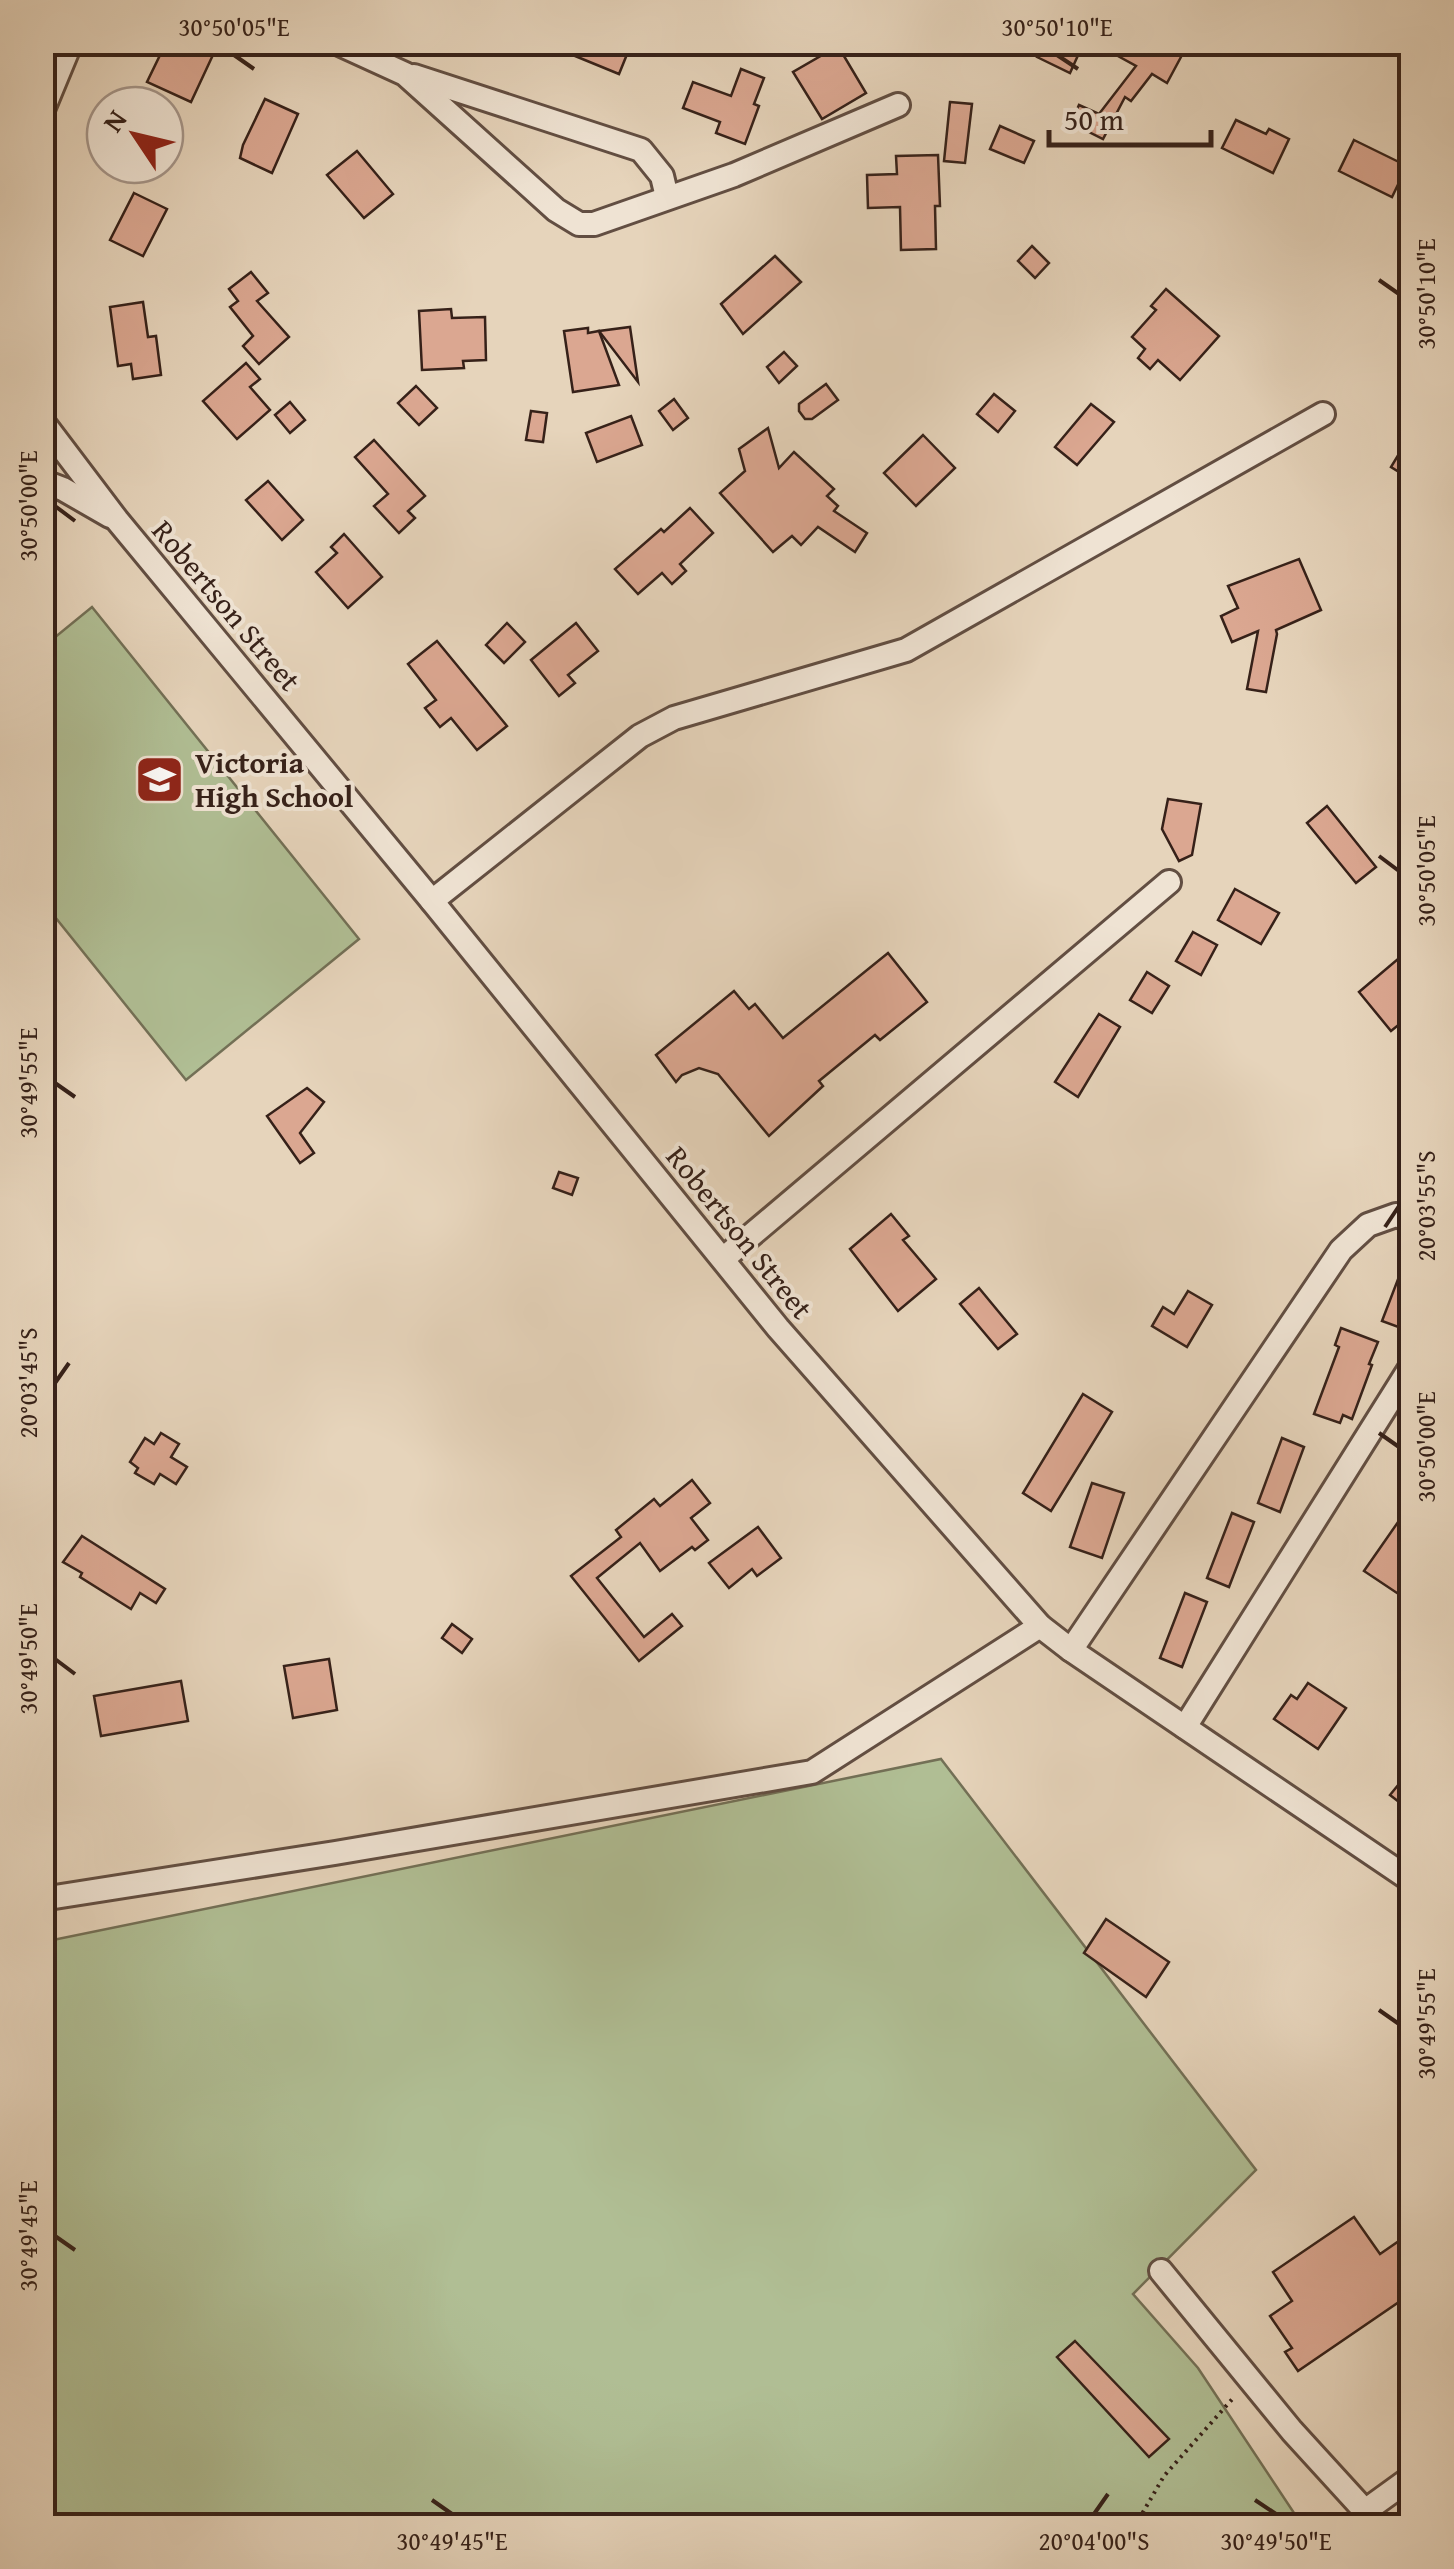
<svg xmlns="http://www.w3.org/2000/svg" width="1454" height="2569" font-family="'Gentium Book Plus',serif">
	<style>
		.green { fill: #b0be94; stroke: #737056; stroke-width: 2.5 }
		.building { fill: #dba791; stroke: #362119; stroke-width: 2.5 }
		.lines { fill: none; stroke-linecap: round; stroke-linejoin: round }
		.minor-casing { stroke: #624e42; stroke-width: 28 }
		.path { stroke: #362119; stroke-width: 4; stroke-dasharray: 2.5 5; stroke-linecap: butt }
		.minor { stroke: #efe3d3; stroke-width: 22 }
		.ticks { fill: none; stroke: #362119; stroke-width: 4 }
		.labels { text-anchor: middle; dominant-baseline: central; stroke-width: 8; stroke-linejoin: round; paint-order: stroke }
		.street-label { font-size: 30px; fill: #362119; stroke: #efe3d3 }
		.poi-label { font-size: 30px; font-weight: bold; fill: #362119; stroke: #efe3d3; text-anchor: start }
		.neatline { fill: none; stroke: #362119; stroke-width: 4 }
		.ticks-label { font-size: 25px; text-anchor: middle; fill: #362119 }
	</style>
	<rect width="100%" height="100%" fill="#e6d4bb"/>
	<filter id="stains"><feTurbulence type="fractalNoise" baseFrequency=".002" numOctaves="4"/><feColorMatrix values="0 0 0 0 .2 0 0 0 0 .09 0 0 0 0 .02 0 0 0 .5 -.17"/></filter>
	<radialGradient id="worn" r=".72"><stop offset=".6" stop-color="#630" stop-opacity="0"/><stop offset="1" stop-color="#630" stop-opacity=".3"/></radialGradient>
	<!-- green -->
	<g class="green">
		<polygon points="92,607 359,939 186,1080 43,902 43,647"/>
		<polygon points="941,1759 1256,2170 1133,2294 1198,2368 1300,2522 1295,2526 43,2526 43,1942"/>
	</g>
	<!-- building -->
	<g class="building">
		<polygon points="180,42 219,42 191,102 147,82 163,49 174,54"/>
		<polygon points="541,42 632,42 619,74"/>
		<polygon points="1044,42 1084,42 1070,73 1037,57"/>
		<polygon points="1126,42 1189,42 1167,83 1152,74 1131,101 1125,97 1103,139 1071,123 1079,105 1099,114 1136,66 1118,56"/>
		<polygon points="838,46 866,93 822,119 793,72"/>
		<polygon points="741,69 764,78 754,104 759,106 745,144 716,133 720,122 683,108 693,82 731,96"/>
		<polygon points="265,99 298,114 272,173 240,158 243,145"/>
		<polygon points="950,102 972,104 965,163 944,161"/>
		<polygon points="1236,120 1266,134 1269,129 1289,139 1273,173 1222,148"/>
		<polygon points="1000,126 1034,141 1024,163 990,149"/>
		<polygon points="1354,140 1407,166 1392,197 1339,171"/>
		<polygon points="357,151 393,194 364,218 327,175"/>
		<polygon points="938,155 940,206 935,206 936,249 901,250 900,207 868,208 867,175 897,174 896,156"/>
		<polygon points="134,193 167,209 143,256 110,240"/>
		<polygon points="1032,246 1049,263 1035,278 1018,261"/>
		<polygon points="775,256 801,282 743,334 721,304"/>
		<polygon points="251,272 268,293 257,301 289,337 259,364 243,346 253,336 230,307 238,301 229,289"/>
		<polygon points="1166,289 1219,336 1180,380 1158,360 1150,369 1138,358 1145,349 1132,337 1156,310 1151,306"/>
		<polygon points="143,302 148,337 156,336 161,375 133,379 131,364 118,366 110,307"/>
		<polygon points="451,309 452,318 485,317 486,360 463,361 464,368 422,370 419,311"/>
		<polygon points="630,327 638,382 599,331"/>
		<polygon points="588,328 588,333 599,331 619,385 573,392 564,331"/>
		<polygon points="784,352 797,366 779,383 767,367"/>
		<polygon points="246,363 260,379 250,387 270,410 237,439 203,401"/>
		<polygon points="826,384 838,400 812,419 805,419 799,411 799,404"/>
		<polygon points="416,386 437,408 419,425 398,403"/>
		<polygon points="994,394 1015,411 998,432 977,414"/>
		<polygon points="674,399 688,418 673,430 659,411"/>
		<polygon points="290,402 305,420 290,433 275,415"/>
		<polygon points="1091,404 1114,422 1077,465 1055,447"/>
		<polygon points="531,411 547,413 543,442 526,440"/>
		<polygon points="631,416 642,445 597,462 586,433"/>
		<polygon points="768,428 779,468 794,452 834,489 827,496 838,506 834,511 867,533 855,552 818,527 801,545 792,536 773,552 720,493 745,471 739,449"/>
		<polygon points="1412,432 1412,480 1391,467"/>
		<polygon points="923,435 955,468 916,506 884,473"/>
		<polygon points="374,440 425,496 408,511 415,518 399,533 374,506 388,494 355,457"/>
		<polygon points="268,481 303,520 282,540 246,500"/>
		<polygon points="690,508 713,533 680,564 686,571 672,584 662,573 638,594 615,569 661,529 664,532"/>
		<polygon points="344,534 382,577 348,608 316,572 337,553 331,547"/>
		<polygon points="1299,559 1321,610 1276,630 1277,634 1266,692 1247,689 1258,631 1232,642 1221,616 1238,608 1228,586"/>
		<polygon points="507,623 525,642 504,663 486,645"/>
		<polygon points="576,623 598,651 568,675 575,683 559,696 531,660"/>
		<polygon points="437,641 507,726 477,750 451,718 440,727 425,708 436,700 408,664"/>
		<polygon points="1168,799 1201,804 1192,855 1179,861 1162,829"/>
		<polygon points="1327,806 1376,867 1356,883 1307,823"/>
		<polygon points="1235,889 1279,913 1261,944 1218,920"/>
		<polygon points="1193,932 1217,945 1201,975 1176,961"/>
		<polygon points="888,953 927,1002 880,1040 875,1035 819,1081 823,1086 769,1136 718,1074 699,1068 682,1075 676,1082 656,1055 734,991 749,1009 755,1004 783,1038"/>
		<polygon points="1398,959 1412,976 1412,1014 1391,1031 1359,992"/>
		<polygon points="1147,972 1169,986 1152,1013 1130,1000"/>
		<polygon points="1099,1014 1120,1027 1078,1097 1055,1082"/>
		<polygon points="307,1088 324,1102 300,1133 314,1153 300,1163 267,1116"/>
		<polygon points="559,1172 578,1178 572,1195 553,1188"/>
		<polygon points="891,1214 909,1236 903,1240 936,1279 898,1311 850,1249"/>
		<polygon points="1410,1248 1412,1248 1412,1332 1382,1321"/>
		<polygon points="979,1288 1017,1334 998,1349 960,1304"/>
		<polygon points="1188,1291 1212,1305 1187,1347 1152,1326 1163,1307 1174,1314"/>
		<polygon points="1341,1328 1378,1342 1369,1364 1372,1365 1352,1419 1343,1415 1340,1423 1314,1414 1339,1347 1335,1345"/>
		<polygon points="1083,1394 1112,1412 1051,1511 1023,1493"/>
		<polygon points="161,1433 179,1444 171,1457 187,1467 176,1484 160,1474 154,1484 135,1473 138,1468 130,1462 145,1438 154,1444"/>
		<polygon points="1282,1438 1304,1447 1280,1512 1258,1503"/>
		<polygon points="692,1480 710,1503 691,1518 708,1540 695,1550 692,1547 660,1571 640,1543 597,1578 644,1637 672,1614 682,1626 639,1661 571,1576 621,1537 616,1530 654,1499 660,1506"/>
		<polygon points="1092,1483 1124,1493 1102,1558 1070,1547"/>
		<polygon points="1412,1502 1412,1603 1364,1571"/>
		<polygon points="1232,1513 1254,1522 1229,1587 1207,1578"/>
		<polygon points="758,1527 781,1558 757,1576 752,1569 729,1588 709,1563"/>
		<polygon points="82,1536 165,1589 156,1603 140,1593 131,1609 80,1577 82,1573 63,1562"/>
		<polygon points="1185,1593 1207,1602 1182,1667 1160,1658"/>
		<polygon points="452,1624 472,1639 462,1653 442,1638"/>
		<polygon points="329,1659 337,1710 293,1718 284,1666"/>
		<polygon points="181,1681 188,1721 101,1736 94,1696"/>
		<polygon points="1308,1683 1346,1708 1318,1749 1274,1719 1291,1695 1297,1699"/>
		<polygon points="1412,1768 1412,1812 1390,1795"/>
		<polygon points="1106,1919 1169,1962 1146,1997 1084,1953"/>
		<polygon points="1354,2217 1380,2254 1412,2232 1412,2293 1298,2371 1285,2352 1292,2348 1270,2316 1292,2301 1273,2272"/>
		<polygon points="1075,2341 1169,2439 1149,2457 1057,2357"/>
	</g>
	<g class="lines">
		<defs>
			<g id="minor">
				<polyline points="335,42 405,74 556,210 579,224 594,224 734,175 898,105"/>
				<polyline points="414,76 641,150 662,176 667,197"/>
				<polyline points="42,112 71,42"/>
				<polyline points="42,421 117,520 432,901 778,1328 1040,1626 1071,1650 1412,1881"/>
				<polyline points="42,481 63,489 110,516"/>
				<polyline points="432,901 640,736 674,718 906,650 1323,414"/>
				<polyline points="723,1259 1169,882"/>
				<polyline points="1071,1650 1341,1250 1368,1225 1396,1215 1412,1221"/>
				<polyline points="1185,1727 1412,1365"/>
				<polyline points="42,1899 335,1853 812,1772 1040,1626"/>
				<polyline points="1161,2271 1292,2431 1365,2511"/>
				<polyline points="1355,2526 1365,2511 1412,2477"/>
			</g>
		</defs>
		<!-- minor casing -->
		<use href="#minor" class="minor-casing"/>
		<!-- path -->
		<polyline class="path" points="1135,2526 1164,2476 1235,2396"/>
		<!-- minor -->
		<use href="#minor" class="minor"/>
	</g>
	<!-- ticks -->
	<path class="ticks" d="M234,55L254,69M1057,55L1078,69M1379,280L1399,294M55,506L75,521M1379,856L1399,871M55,1083L75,1097M1385,1227L1399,1206M55,1383L69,1363M1379,1433L1399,1447M55,1659L75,1674M1379,2010L1399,2024M55,2236L75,2250M432,2500L452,2514M1255,2500L1276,2514M1094,2514L1108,2494"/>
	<!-- icons -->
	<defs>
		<symbol id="school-square" viewBox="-11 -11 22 22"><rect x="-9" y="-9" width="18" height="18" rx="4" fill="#8f2418" stroke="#efe3d3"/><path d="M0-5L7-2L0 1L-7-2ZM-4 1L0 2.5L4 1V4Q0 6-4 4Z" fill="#fff"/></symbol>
	</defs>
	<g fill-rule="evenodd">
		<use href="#school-square" x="132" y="752" width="55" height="55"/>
	</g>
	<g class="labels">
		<!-- street labels -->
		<g class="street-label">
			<text transform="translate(227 605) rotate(50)">Robertson Street</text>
			<text transform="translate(740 1232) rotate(51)">Robertson Street</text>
		</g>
		<!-- poi labels -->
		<g class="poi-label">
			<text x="195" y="762">Victoria<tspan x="195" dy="34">High School</tspan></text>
		</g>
	</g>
	<!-- margin -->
	<rect width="1454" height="2569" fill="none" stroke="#e6d4bb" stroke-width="110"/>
	<!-- north arrow -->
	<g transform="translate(135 135) rotate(305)"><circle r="48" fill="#efe3d3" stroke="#a59589" stroke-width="2.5"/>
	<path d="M0-8L18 38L0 25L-18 38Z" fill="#8f2418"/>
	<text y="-15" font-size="28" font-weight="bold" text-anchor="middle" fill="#362119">N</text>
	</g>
	<!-- scale -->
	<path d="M1049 130v15h162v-15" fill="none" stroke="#362119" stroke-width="5"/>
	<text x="1064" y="130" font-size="30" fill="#362119" stroke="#efe3d3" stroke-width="8" paint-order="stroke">50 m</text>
	<rect x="55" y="55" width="1344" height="2459" class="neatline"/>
	<g class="ticks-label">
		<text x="234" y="36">30°50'05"E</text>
		<text x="1057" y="36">30°50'10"E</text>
		<text transform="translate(1426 294) rotate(-90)" y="9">30°50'10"E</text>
		<text transform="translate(28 506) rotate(-90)" y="9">30°50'00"E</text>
		<text transform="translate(1426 871) rotate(-90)" y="9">30°50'05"E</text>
		<text transform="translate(28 1083) rotate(-90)" y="9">30°49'55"E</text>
		<text transform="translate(1426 1206) rotate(-90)" y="9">20°03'55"S</text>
		<text transform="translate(28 1383) rotate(-90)" y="9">20°03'45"S</text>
		<text transform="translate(1426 1447) rotate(-90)" y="9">30°50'00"E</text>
		<text transform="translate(28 1659) rotate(-90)" y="9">30°49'50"E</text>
		<text transform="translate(1426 2024) rotate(-90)" y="9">30°49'55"E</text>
		<text transform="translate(28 2236) rotate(-90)" y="9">30°49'45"E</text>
		<text x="452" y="2550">30°49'45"E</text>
		<text x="1094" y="2550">20°04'00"S</text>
		<text x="1276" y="2550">30°49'50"E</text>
	</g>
	<rect width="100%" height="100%" filter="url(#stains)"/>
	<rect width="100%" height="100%" fill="url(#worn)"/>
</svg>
